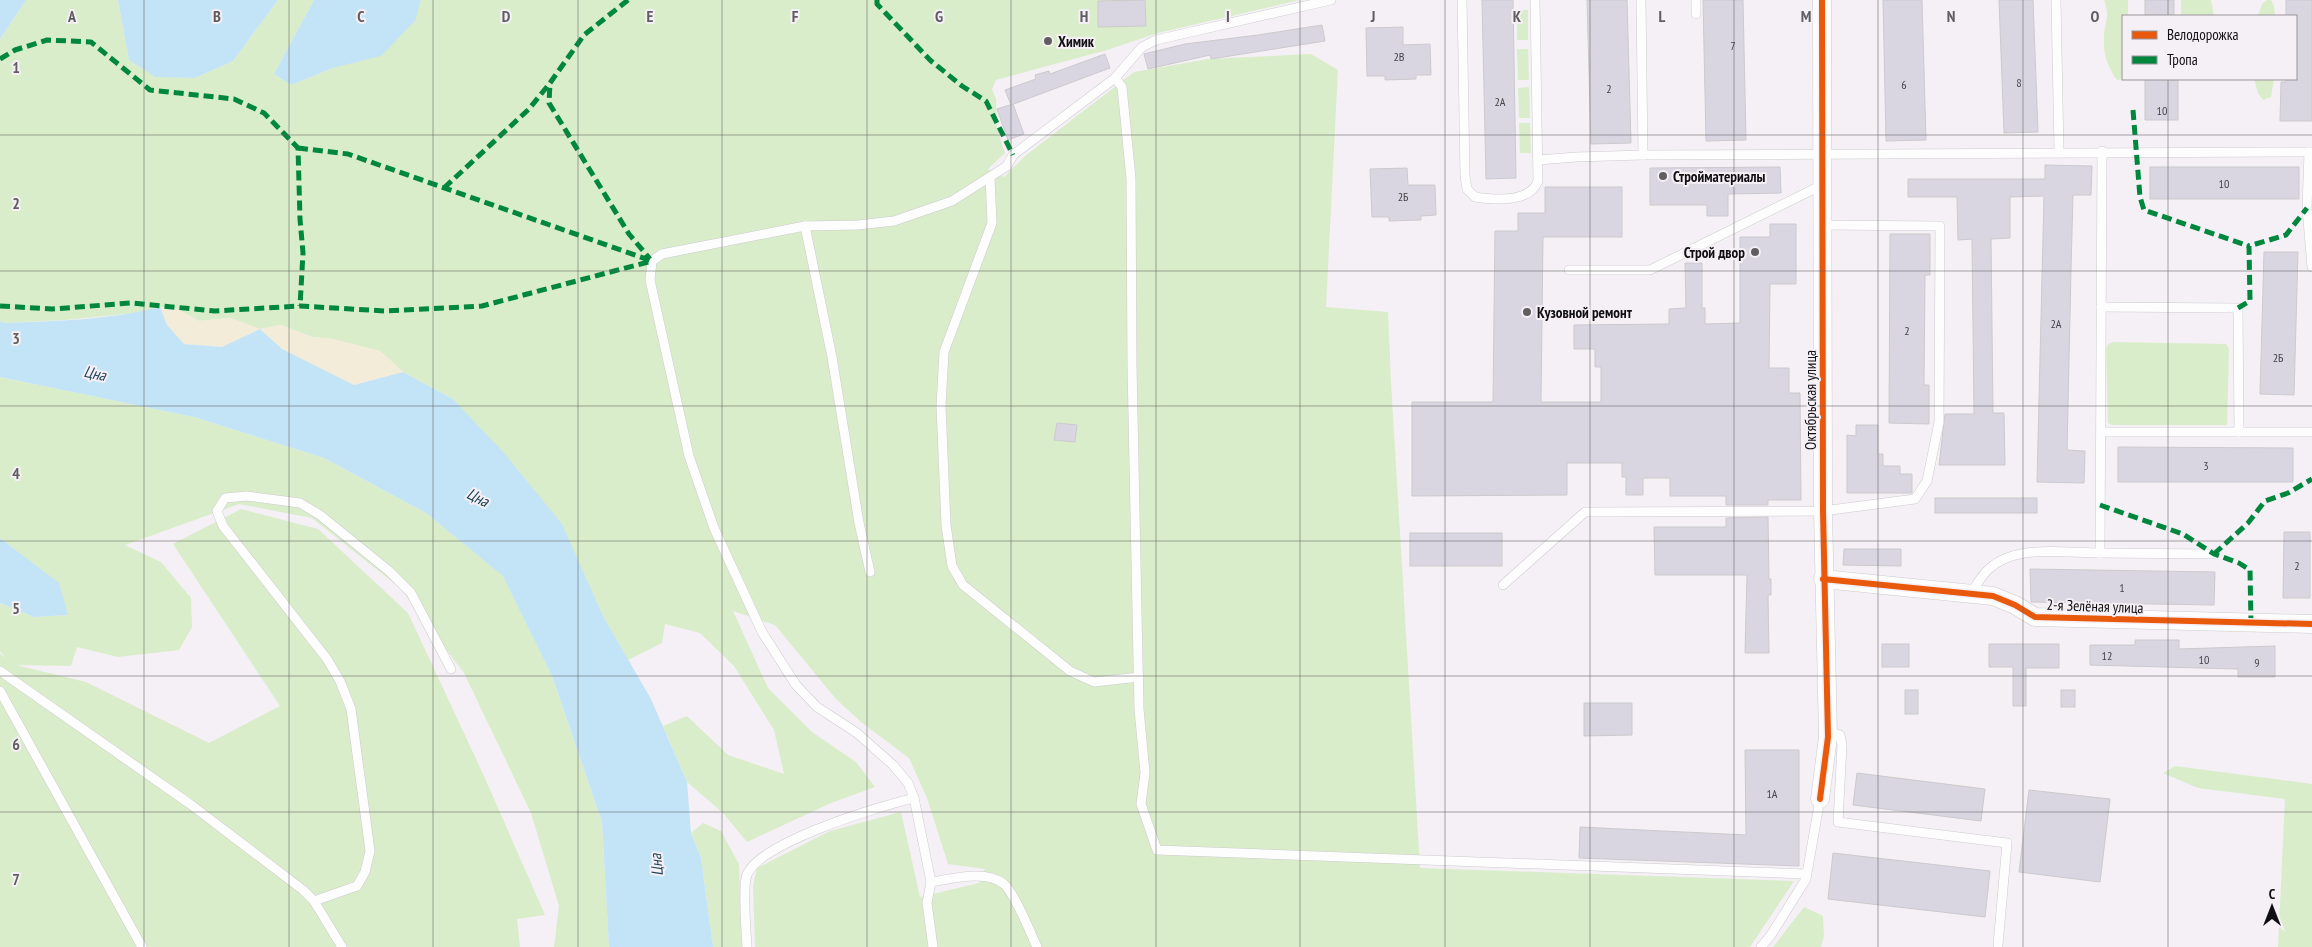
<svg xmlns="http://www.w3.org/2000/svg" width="2312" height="947" font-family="'PT Sans Narrow',sans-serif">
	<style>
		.green { fill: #daedca }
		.sand { fill: #f3ecd9 }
		.water { fill: #c3e4f7 }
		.building { fill: #d9d6e1; stroke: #cccace }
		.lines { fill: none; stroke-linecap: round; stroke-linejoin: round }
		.service-casing { stroke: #cecbce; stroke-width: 10 }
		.minor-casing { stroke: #cecbce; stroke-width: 19 }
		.service { stroke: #fdfdfe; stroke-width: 9 }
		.minor { stroke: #fdfdfe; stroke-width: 18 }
		.quiet { stroke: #00873e; stroke-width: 5; stroke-dasharray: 10 5; stroke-linecap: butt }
		.cycleway-casing { stroke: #f5eff6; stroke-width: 9 }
		.cycleway { stroke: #e8590c; stroke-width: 6 }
		.grid { fill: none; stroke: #605e61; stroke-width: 1; stroke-opacity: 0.55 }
		.poi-dot { fill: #605e61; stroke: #f5eff6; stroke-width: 2 }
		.labels { text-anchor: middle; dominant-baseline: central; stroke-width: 4; stroke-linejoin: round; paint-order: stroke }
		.number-label { font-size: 12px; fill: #464448 }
		.poi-label { font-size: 15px; font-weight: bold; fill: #100f11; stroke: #f5eff6; text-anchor: start }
		.street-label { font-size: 15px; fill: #100f11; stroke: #f5eff6 }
		.water-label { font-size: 16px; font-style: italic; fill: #1f4557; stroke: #f5eff6 }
		.grid-label { font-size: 16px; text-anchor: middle; font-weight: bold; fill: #605e61; stroke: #f5eff6; stroke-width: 4; stroke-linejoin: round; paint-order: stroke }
	</style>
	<rect width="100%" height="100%" fill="#f4f0f5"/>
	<!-- green -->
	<g class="green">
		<polygon points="26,0 118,0 129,60 155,76 195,78 233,61 278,0 314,0 274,74 291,85 333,68 414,21 421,0 1300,0 1158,33 1107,50 996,80 992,89 996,99 997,128 1005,153 988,169 1004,177 1025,156 1134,72 1208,59 1311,54 1338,70 1326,307 1388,312 1391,382 1420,868 1794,881 1750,947 755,947 753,885 757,868 830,831 901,812 920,897 979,883 985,869 948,864 927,798 909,758 861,722 836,699 775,625 733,611 768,688 812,732 856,762 875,787 831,803 747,842 723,813 687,782 663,726 687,716 728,755 784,774 774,730 734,666 700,633 665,624 662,643 628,660 603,616 453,399 403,372 380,351 333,339 312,337 281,325 260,329 230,318 199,321 175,308 160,307 134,313 66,320 4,323 0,321 0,39"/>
		<path d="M2104,0H2128V16H2123V79L2117,80C2108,67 2103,55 2104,39C2104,22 2111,18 2104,0Z"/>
		<polygon points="2181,0 2211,0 2214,16 2181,16"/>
		<polygon points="2267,0 2271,0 2274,6 2275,16 2258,16 2262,4"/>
		<rect x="1517" y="10" width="11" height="30"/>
		<polygon points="1517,49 1528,49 1529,80 1518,80"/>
		<polygon points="2254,79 2274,79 2271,97 2263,100 2258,93"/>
		<polygon points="1529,87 1530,118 1519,118 1518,88"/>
		<polygon points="1519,123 1530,123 1531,153 1520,153"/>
		<polygon points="2114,342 2226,344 2229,349 2227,425 2113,425 2108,423 2106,349 2108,344"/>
		<polygon points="0,377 194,417 324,458 426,513 504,576 552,676 602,822 609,947 554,947 559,906 531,813 464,673 400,588 312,518 239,504 125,545 161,562 191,598 192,627 179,650 118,657 77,647 71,666 16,665 86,682 209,743 280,706 173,544 241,509 318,529 408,613 484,776 545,915 517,919 520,947 0,947 0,653 6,658 0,651 0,603 34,617 68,615 58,583 0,538"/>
		<polygon points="2175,766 2312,784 2312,947 2278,947 2285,799 2198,788 2163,773"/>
		<polygon points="703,823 721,831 739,864 742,947 713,947 701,858 691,833"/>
		<polygon points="1804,907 1823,916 1824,936 1821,947 1773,947"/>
	</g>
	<!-- sand -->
	<polygon class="sand" points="160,307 175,308 199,321 230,318 260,329 281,325 311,337 333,339 380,351 403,372 354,385 282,349 260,329 222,347 184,344 167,325"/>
	<!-- water -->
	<g class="water">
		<polygon points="0,0 26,0 0,39"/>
		<polygon points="118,0 278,0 233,61 195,78 155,77 129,60"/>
		<polygon points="314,0 421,0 415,21 381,56 333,68 291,85 274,74"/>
		<path d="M160,307L167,325L184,344L222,347L260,329L282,349L354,385L403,372L453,399L505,454L562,524L603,616L651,699L687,782L691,833L701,858L713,947H609L602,822L552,676L503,576L426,513L324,458L194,417L0,377V321L4,323C57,321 109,320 160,307Z"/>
		<polygon points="0,538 59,583 68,615 34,617 0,603"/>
	</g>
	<!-- building -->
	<g class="building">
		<polygon points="1145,0 1146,26 1098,27 1098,1"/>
		<polygon points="1482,0 1513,0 1516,178 1486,179"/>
		<polygon points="1587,0 1627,0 1631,143 1591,144"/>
		<polygon points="1703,0 1743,0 1746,140 1706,141"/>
		<polygon points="1883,0 1922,0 1926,140 1886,141"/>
		<polygon points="1999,0 2033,0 2038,132 2004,133"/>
		<rect x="2145" y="0" width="29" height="16"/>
		<polygon points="2286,0 2312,0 2312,121 2280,121 2281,82 2286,82 2286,79 2296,79 2296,16 2286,16"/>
		<polygon points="1322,25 1325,41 1211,59 1210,55 1148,69 1144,54 1185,44 1258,35"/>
		<polygon points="1403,27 1403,45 1430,44 1431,75 1416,75 1416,79 1385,80 1385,76 1367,76 1366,28"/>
		<polygon points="1105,54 1110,68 1011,105 1005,90 1036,79 1035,75 1049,71 1050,74"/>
		<polygon points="2145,79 2178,80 2178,120 2145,120"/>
		<polygon points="1013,104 1024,134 1008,140 997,109"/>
		<polygon points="2045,165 2092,166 2091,195 2073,195 2071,270 2067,450 2085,451 2084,483 2037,482 2044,196 2010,197 2010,238 1991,239 1993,413 2004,413 2005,465 1939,465 1945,414 1974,414 1972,239 1958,240 1957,197 1908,197 1908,179 2045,179"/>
		<polygon points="1780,167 1781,193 1728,194 1728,216 1707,216 1707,205 1650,205 1650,168"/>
		<rect x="2150" y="167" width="149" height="32"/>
		<polygon points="1407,168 1408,185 1435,185 1436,215 1421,216 1421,220 1389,221 1389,217 1372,217 1370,169"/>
		<polygon points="1545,187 1622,187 1622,237 1543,237 1541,402 1601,402 1601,367 1595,367 1595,349 1574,349 1574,325 1669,324 1669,309 1686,308 1685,263 1702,263 1702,308 1705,308 1705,324 1740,323 1740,237 1770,237 1770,224 1796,224 1796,284 1770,284 1769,368 1789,368 1789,393 1800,393 1801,500 1768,500 1768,505 1726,505 1726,496 1670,496 1670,478 1643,478 1643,495 1626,495 1626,477 1622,477 1622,463 1567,463 1567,495 1412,496 1412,402 1493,402 1495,231 1518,231 1518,213 1545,213"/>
		<polygon points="1890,234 1930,234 1930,275 1925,275 1924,385 1929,385 1929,424 1889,423"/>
		<polygon points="2264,252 2298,252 2294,395 2260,394"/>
		<polygon points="1057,423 1077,425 1075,442 1054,440"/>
		<polygon points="1856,425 1878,425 1878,454 1883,454 1883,466 1900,466 1900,474 1912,474 1912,493 1847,493 1847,435 1856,436"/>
		<polygon points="2118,447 2293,448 2293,482 2118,482"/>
		<rect x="1935" y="498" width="102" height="15"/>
		<polygon points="1768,517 1769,579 1771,579 1771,595 1768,595 1769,653 1745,653 1747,575 1655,575 1654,527 1726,527 1726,518"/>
		<polygon points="2284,532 2310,532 2310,598 2283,598"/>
		<rect x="1410" y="533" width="92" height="33"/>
		<polygon points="1844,549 1901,549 1901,566 1843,565"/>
		<polygon points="2030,569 2215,572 2214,605 2031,602"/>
		<polygon points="2135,640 2179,640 2179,649 2275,646 2275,677 2238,677 2238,669 2090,665 2090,645 2135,645"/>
		<rect x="1882" y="644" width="27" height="23"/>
		<polygon points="1989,644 2059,644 2059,668 2026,668 2026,706 2013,706 2013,667 1989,667"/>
		<rect x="1905" y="690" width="13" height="24"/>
		<rect x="2061" y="690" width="14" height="17"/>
		<polygon points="1584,703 1632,703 1632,735 1584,736"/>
		<polygon points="1745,750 1799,750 1799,866 1579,858 1580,827 1746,835"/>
		<polygon points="1857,773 1985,789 1981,821 1853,805"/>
		<polygon points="2029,790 2110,799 2100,882 2019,872"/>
		<polygon points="1833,853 1990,871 1985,917 1828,899"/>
	</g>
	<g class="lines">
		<defs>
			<g id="service">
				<path d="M1462,0L1465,176L1467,189L1475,197C1495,200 1530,203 1538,181L1535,0"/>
				<polyline points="1641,0 1643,155"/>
				<polyline points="1696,0 1696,14"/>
				<polyline points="2056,0 2059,152"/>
				<polyline points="1115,78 1122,87 1131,179 1132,366 1139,709 1145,773 1141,804 1157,850 1806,874"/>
				<polyline points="2309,152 2307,208 2312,267"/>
				<polyline points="1538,160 1576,157 1643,155 2312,152"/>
				<polyline points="990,178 992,223 944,352 941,406 946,525 952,566 963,585 1070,671 1094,682 1139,677"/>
				<polyline points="805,226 832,357 859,523 870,572"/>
				<polyline points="1569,270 1650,270 1822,185"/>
				<polyline points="2101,307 2238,308 2239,432"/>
				<polyline points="2101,432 2312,432"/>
				<polyline points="2100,553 2214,554"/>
				<polyline points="1503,585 1585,512 1823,511 1915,499 1927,481 1939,422 1940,226 1822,225"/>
				<path d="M1971,593C1977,585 1982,574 1990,568C2017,544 2066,553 2100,553L2102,151"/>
				<polyline points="0,671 190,804 303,890 314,901 342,947"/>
				<polyline points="0,691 142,947"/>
				<polyline points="1828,731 1840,735 1842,745 1838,822 2007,843 1998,945"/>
				<path d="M914,798L931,882C951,879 986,869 1004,884C1015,894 1030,932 1037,947"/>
				<polyline points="931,882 927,903 933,947"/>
				<polyline points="314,901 357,886 365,872 370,851 351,709 340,681 327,659 223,526 217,511 225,498 247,496 300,503 320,515 389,571 411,593 451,669"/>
				<path d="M747,947C746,930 743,894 746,878C752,844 881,806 914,798L908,783L893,765L857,733L817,707L796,685L762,632L714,528L689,456L650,280L652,261L662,254L805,226L858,225L894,221L952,201L1007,166L1013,155L1115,78L1142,47L1156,40L1331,0"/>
				<polyline points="1761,947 1771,935 1806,879 1820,799"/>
			</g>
			<g id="minor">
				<polyline points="1823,579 1993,596 2015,605 2035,617 2312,624"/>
				<polyline points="1820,799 1828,737 1823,511 1822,0"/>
			</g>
		</defs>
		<!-- service casing -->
		<use href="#service" class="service-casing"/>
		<!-- minor casing -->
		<use href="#minor" class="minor-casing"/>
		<!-- service -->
		<use href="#service" class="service"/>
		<!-- minor -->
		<use href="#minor" class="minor"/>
		<!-- quiet -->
		<g class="quiet">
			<polyline points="628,0 584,35 550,83 549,103 629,234 650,259"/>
			<polyline points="877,0 877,4 930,60 962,86 986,101 1013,155"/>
			<polyline points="0,59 15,50 47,40 91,42 150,90 234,99 264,113 298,148 300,219 303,253 300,306"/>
			<polyline points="2133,110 2140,197 2144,210 2249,246"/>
			<polyline points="298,148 348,154 652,261"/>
			<polyline points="444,188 529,109 550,83"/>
			<polyline points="0,306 52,309 131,303 215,311 300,306 385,311 482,306 652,261"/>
			<polyline points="2238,308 2250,301 2249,246 2286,235 2307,208"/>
			<polyline points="2100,505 2183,534 2214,554 2239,563 2250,570 2251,623"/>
			<polyline points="2214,554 2248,523 2265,501 2288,493 2312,479"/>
		</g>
		<defs>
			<g id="cycleway">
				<polyline points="1823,579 1993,596 2015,605 2035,617 2312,624"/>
				<polyline points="1820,799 1828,737 1823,511 1822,0"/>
			</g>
		</defs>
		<!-- cycleway casing -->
		<use href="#cycleway" class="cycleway-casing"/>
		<!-- cycleway -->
		<use href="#cycleway" class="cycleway"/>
	</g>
	<!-- grid -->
	<path class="grid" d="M144,0V947M289,0V947M433,0V947M578,0V947M722,0V947M867,0V947M1011,0V947M1156,0V947M1300,0V947M1445,0V947M1590,0V947M1734,0V947M1878,0V947M2023,0V947M2168,0V16M2168,79V947M0,135H2312M0,271H2312M0,406H2312M0,541H2312M0,676H2312M0,812H2312"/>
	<!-- markers -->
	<g class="poi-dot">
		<circle cx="1048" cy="41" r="5"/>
		<circle cx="1663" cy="176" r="5"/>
		<circle cx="1755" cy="252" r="5"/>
		<circle cx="1527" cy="312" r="5"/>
	</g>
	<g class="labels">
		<!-- number labels -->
		<g class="number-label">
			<text x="1733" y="45">7</text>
			<text x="1399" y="56">2В</text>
			<text x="2019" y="82">8</text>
			<text x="1904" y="84">6</text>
			<text x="1609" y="88">2</text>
			<text x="1500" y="101">2А</text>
			<text x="2162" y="110">10</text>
			<text x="2224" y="183">10</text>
			<text x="1403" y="196">2Б</text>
			<text x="2056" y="323">2А</text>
			<text x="1907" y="330">2</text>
			<text x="2278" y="357">2Б</text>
			<text x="2206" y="465">3</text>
			<text x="2297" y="565">2</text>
			<text x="2122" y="587">1</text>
			<text x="2107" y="655">12</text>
			<text x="2204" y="659">10</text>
			<text x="2257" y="662">9</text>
			<text x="1772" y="793">1А</text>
		</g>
		<!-- poi labels -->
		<g class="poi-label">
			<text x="1058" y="41">Химик</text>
			<text x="1673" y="176">Стройматериалы</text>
			<text x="1745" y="252" text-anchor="end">Строй двор</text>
			<text x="1537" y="312">Кузовной ремонт</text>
		</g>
		<!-- street labels -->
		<g class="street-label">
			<text transform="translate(1810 400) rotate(-90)">Октябрьская улица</text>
			<text transform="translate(2095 606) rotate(2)">2-я Зелёная улица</text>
		</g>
		<!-- water labels -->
		<g class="water-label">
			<text transform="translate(95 373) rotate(12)">Цна</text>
			<text transform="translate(478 497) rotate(26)">Цна</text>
			<text transform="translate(656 865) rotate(-95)">Цна</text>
		</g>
	</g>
	<g class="grid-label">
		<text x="72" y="22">A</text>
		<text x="217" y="22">B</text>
		<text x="361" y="22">C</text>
		<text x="506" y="22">D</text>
		<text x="650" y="22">E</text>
		<text x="795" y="22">F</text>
		<text x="939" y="22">G</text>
		<text x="1084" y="22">H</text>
		<text x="1228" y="22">I</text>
		<text x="1373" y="22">J</text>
		<text x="1517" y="22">K</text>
		<text x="1662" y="22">L</text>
		<text x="1806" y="22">M</text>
		<text x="1951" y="22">N</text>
		<text x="2095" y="22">O</text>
		<text x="16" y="73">1</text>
		<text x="16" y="209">2</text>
		<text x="16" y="344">3</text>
		<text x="16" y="479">4</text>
		<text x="16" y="614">5</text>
		<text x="16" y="750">6</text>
		<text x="16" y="885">7</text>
	</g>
	<!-- legend -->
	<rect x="2122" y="15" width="175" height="65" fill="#f5eff6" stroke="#99959a"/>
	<rect x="2132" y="31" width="25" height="8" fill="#e8590c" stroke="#99959a"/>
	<text x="2167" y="40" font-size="15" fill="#100f11">Велодорожка</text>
	<rect x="2132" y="56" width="25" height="8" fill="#00873e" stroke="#99959a"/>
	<text x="2167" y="65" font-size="15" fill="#100f11">Тропа</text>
	<!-- north arrow -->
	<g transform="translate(2272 907)" stroke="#f5eff6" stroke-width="4" paint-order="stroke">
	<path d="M0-4L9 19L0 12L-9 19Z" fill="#100f11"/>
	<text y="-8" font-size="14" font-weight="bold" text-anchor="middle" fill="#100f11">С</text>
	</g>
</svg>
